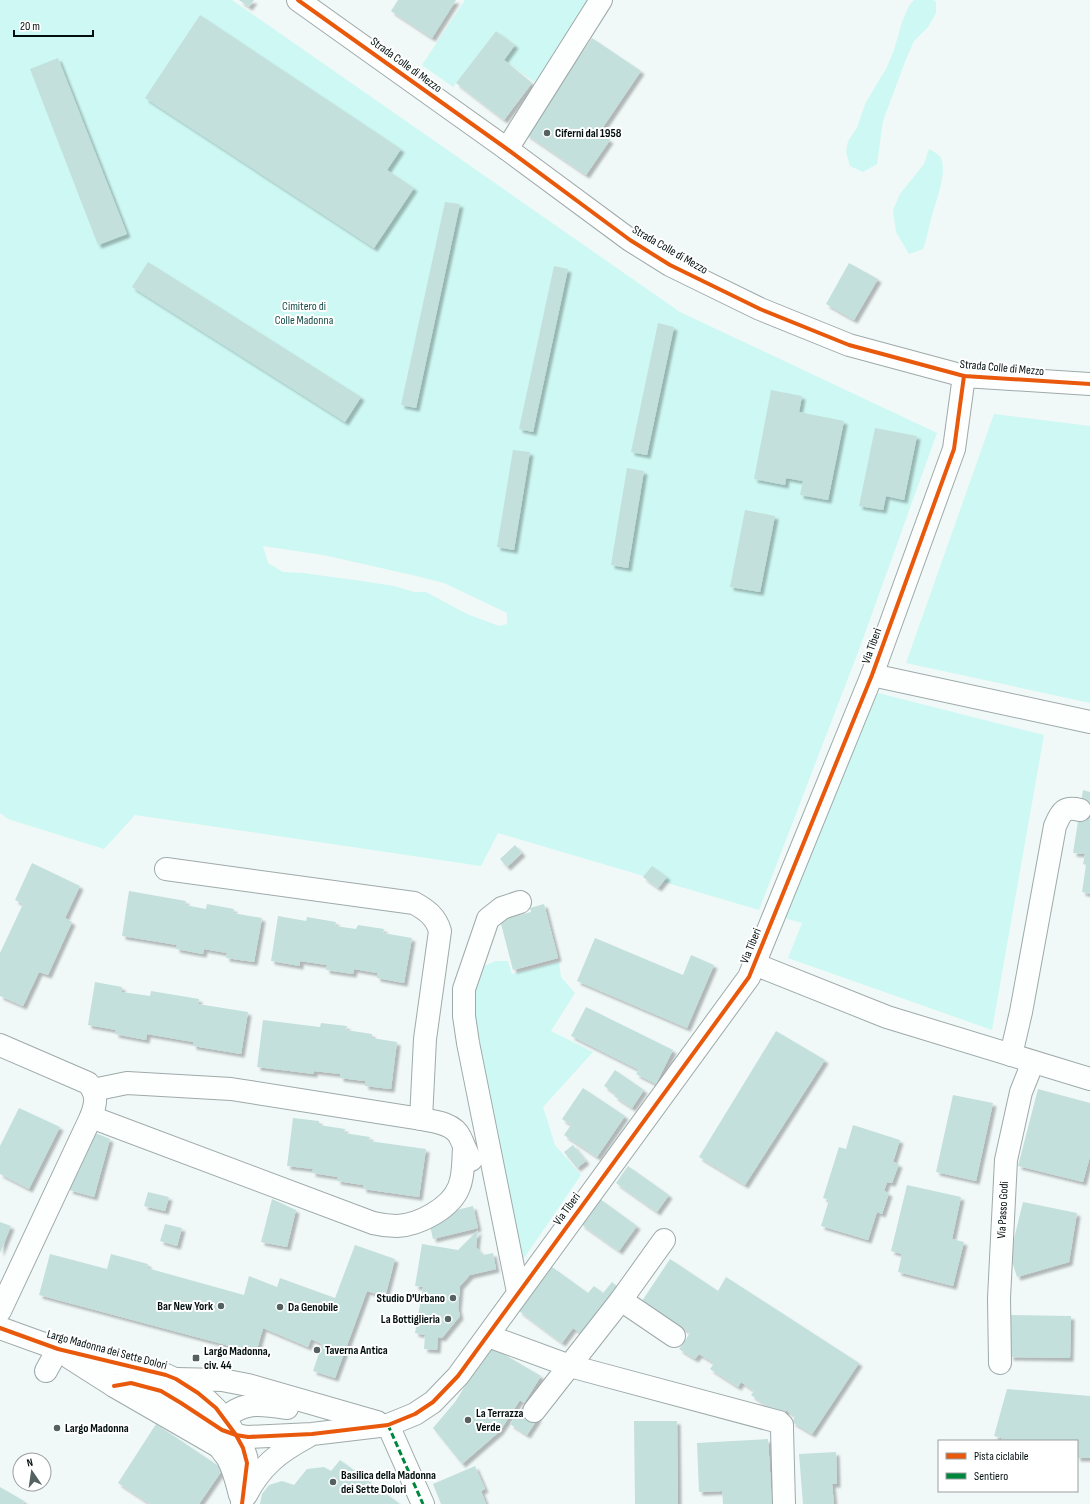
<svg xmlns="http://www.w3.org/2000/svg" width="1090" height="1504" font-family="'Sofia Sans Condensed',sans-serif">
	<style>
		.green { fill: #cef8f3; fill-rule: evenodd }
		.building { fill: #c3e0dd; filter: url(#shadow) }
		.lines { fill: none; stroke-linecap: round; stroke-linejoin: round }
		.minor-casing { stroke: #9eaaa9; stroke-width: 24 }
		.minor { stroke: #fdfefe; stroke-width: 22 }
		.quiet { stroke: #00873e; stroke-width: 3; stroke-dasharray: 6 3; stroke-linecap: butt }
		.cycleway-casing { stroke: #fff; stroke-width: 6 }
		.cycleway { stroke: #e8590c; stroke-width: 4 }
		.poi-dot { fill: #556160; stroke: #fff; stroke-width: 1.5 }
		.labels { text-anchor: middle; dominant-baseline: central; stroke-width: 4; stroke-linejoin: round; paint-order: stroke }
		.street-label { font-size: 12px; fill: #020f0e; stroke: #fff }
		.poi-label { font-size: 12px; font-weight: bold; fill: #020f0e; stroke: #fff; text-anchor: start }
		.park-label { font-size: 12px; fill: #164e49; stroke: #fff }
	</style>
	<defs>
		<filter id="shadow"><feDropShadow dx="3.5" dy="3.5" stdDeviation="1" flood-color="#0004"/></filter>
	</defs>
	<rect width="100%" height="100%" fill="#f0f9f8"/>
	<!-- green -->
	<g class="green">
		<path d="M0,0H232L680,312L937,433L860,647L759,910L498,833L481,866L135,815L104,849L8,819L0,813ZM263,546L323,555L412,575L444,583L507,613V624L499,626L467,614L426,592H414L394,586L362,581L303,573L283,572L268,563Z"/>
		<polygon points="465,0 588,0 537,84 504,60 515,45 496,31 453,87 422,65"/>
		<polygon points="914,0 933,0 936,2 936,13 928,27 914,41 906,59 883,121 877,164 863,172 850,166 846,152 848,141 857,128 865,104 887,67 894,50 902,22 909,6"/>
		<path d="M929,149C934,152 941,155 942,161C946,176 936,201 932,216C928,228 928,236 923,249L909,254L896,232L893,210L900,194L924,164Z"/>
		<polygon points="994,414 1090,426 1090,703 906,663"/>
		<polygon points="874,692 1044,735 992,1030 788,958 802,923 784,918"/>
		<polygon points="496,961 508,961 512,974 559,962 561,977 575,993 551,1031 593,1052 543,1107 555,1145 581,1175 520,1264 470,1039 476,969"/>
	</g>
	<!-- building -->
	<g class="building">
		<polygon points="239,0 254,0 249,7"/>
		<polygon points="398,0 456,0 432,38 391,11"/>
		<polygon points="200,15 401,149 387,170 414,188 374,248 145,98"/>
		<polygon points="496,31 515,45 504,60 532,83 504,120 456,83"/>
		<polygon points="592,38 641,71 599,133 610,140 586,175 526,134"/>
		<polygon points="58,58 127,234 98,245 30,69"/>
		<polygon points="445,202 460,204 416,408 401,405"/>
		<polygon points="148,262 361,397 345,422 132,287"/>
		<polygon points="849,263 878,279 854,320 826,304"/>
		<polygon points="554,266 568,269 533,432 519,429"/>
		<polygon points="658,323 674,327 647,455 631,452"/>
		<polygon points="771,390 802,396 799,412 844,421 828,500 800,495 803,481 786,478 785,485 754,479"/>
		<polygon points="875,428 917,436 904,500 886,496 883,510 859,506"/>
		<polygon points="513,450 530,452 514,550 497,547"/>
		<polygon points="627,468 644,471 628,568 611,565"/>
		<polygon points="745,510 775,516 760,592 730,587"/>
		<polygon points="1083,790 1090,792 1090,894 1082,892 1086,865 1083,864 1085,854 1073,853"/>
		<polygon points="515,845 522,853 507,867 500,859"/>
		<polygon points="32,863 80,886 65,918 72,922 48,975 39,972 23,1006 0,996 0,953 23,904 15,900"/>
		<polygon points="652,866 667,877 658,888 643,877"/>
		<polygon points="129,891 186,901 185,905 206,909 207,904 234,909 233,913 262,918 254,962 226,958 227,953 204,949 203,954 176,949 177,945 122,936"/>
		<polygon points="544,904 558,958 513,970 500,920 531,912 530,908"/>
		<polygon points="278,916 306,921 307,917 336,922 335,926 356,929 358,925 384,929 383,933 412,938 404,983 377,978 377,973 354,969 353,974 326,970 327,965 300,961 300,966 271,961"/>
		<polygon points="595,938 683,975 691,955 714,965 687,1028 577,981"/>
		<polygon points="95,982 122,987 122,992 150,996 151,991 199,999 198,1004 248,1012 241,1054 193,1046 193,1042 147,1034 146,1040 115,1034 116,1030 88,1025"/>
		<polygon points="586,1007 673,1050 656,1084 636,1074 639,1070 571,1036"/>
		<polygon points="263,1020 320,1027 321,1023 347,1026 346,1030 372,1034 372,1038 397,1042 391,1089 365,1086 365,1081 340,1078 340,1074 314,1071 314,1074 257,1067"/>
		<polygon points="776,1031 825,1060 745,1185 699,1157"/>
		<polygon points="615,1070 644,1090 632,1108 614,1096 616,1094 604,1086"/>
		<polygon points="583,1088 625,1116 597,1157 564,1135 571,1125 562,1119"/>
		<polygon points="1038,1089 1090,1103 1090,1156 1083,1182 1018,1166"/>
		<polygon points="953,1095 993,1103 976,1181 936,1172"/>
		<polygon points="19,1108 60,1127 29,1189 0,1174 0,1146"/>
		<polygon points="293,1118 319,1121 319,1125 345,1129 344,1133 370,1137 369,1141 426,1149 419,1197 363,1189 363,1185 337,1181 338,1177 312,1173 313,1169 287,1166"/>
		<polygon points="853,1125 900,1140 893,1162 899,1164 892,1183 887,1182 884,1191 889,1193 882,1214 877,1212 868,1240 821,1226 829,1200 823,1198 839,1147 846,1149"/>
		<polygon points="93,1132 110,1139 94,1197 69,1190"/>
		<polygon points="573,1145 586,1161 577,1168 564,1152"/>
		<polygon points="628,1166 669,1195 657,1212 616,1183"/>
		<polygon points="907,1185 961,1197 952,1239 964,1242 953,1286 898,1272 902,1254 891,1251"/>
		<polygon points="148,1192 169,1197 165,1211 144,1206"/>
		<polygon points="272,1199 296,1210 287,1247 261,1242"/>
		<polygon points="600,1199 637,1226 619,1251 581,1224"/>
		<polygon points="1023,1202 1077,1213 1069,1262 1017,1277 1010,1255"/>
		<polygon points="473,1206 478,1228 433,1239 428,1217"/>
		<polygon points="0,1222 11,1226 0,1253"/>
		<polygon points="165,1224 182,1228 177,1246 160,1241"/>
		<polygon points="478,1230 476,1247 483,1255 493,1253 496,1269 470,1275 460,1286 458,1308 460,1316 442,1338 438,1337 437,1350 424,1349 425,1335 415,1333 423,1287 415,1286 422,1244 458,1250"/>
		<polygon points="355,1245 395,1259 385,1297 367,1291 335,1378 313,1371 322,1344 311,1339 308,1347 263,1328 256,1353 39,1295 50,1254 107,1269 111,1254 148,1264 147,1268 244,1295 249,1276 277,1287 280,1278 335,1298"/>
		<polygon points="670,1259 718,1291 726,1277 859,1363 812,1434 792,1422 795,1417 786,1410 782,1416 751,1395 754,1391 741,1382 738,1387 710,1369 714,1363 699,1354 695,1359 679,1349 690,1333 642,1301"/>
		<polygon points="552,1267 588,1293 594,1286 603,1293 612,1282 619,1288 583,1335 573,1328 562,1343 519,1311"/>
		<polygon points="1011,1315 1071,1316 1070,1358 1010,1357"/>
		<polygon points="490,1346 541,1376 524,1403 520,1400 500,1431 462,1464 433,1428 455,1402"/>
		<polygon points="1007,1389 1090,1396 1090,1458 1077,1458 1077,1441 1001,1441 1002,1438 994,1436"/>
		<polygon points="522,1407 538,1418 527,1435 510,1424"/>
		<polygon points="634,1421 677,1421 678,1504 635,1504"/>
		<polygon points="156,1424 223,1469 199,1504 150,1504 118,1483"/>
		<polygon points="768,1439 772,1504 723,1504 722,1491 699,1492 697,1443"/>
		<polygon points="836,1452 837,1484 832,1484 834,1504 803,1504 799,1454"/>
		<polygon points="340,1460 400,1504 260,1504 262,1494 269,1485 282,1481 294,1485 307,1469 324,1467 331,1471"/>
		<polygon points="475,1466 485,1489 481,1491 486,1504 441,1504 433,1484"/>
		<polygon points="0,1487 24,1501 23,1504 0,1504"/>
	</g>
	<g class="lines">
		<defs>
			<g id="minor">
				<polyline points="298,0 507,149 630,240 670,265 760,309 849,345 964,376 1090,384"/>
				<polyline points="507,149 601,0"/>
				<polyline points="872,675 1090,722"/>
				<polyline points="754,964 887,1017 1090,1079"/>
				<path d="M0,1045L88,1083C98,1094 96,1104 91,1117L0,1311"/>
				<path d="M1011,1055L1021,1012L1055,826C1061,812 1064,806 1080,810"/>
				<path d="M93,1090L127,1083L231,1089L421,1119L425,1039L440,931C436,917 427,910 414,903L166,869"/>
				<path d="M91,1117L373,1223C381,1225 389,1226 397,1226C419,1225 451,1208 459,1187C464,1175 463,1161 464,1148"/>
				<path d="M421,1119C433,1121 454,1123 460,1137C464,1145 466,1152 471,1160"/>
				<polyline points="518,1292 468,1043 464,1016 464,989 488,919 502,908 520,902"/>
				<polyline points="621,1300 674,1336"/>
				<path d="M0,1328L58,1349L166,1375C197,1388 222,1410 238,1440C242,1447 247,1455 247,1463C248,1476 243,1490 242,1503"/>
				<polyline points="488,1336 570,1366 779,1422 782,1425 782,1429 784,1504"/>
				<polyline points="70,1358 114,1386 218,1446"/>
				<polyline points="1000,1363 999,1298 1006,1160 1021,1092 1033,1062"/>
				<polyline points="46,1371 58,1349"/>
				<polyline points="176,1379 222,1380 248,1385 377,1422"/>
				<polyline points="114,1386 131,1383 161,1391 181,1403 222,1430 236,1435 248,1437 312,1434 388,1425 415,1414 433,1402 458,1376 749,977 872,675 954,449 964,376"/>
				<polyline points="534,1411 621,1300 664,1240"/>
				<polyline points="388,1425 423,1504"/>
				<path d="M240,1495C237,1483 234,1470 228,1459C224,1452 217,1447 216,1439C214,1432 218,1426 222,1422C240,1400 262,1404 287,1408"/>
				<path d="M246,1495C261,1466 279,1452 307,1437"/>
			</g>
		</defs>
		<!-- minor casing -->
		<use href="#minor" class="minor-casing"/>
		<!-- minor -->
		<use href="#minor" class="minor"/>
		<!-- quiet -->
		<polyline class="quiet" points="388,1425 423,1504"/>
		<defs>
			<g id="cycleway">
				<polyline points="298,0 507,149 630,240 670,265 760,309 849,345 964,376 1090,384"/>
				<polyline points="0,1328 58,1349 166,1375 176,1379 198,1393 216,1408 236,1435 243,1448 247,1463 242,1504"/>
				<polyline points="114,1386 131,1383 161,1391 181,1403 222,1430 236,1435 248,1437 312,1434 388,1425 415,1414 433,1402 458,1376 749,977 872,675 954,449 964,376"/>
			</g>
		</defs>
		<!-- cycleway casing -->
		<use href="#cycleway" class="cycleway-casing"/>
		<!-- cycleway -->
		<use href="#cycleway" class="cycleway"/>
	</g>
	<!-- markers -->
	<g class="poi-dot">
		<circle cx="547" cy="133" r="4"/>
		<circle cx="453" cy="1298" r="4"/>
		<circle cx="221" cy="1306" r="4"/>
		<circle cx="280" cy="1307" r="4"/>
		<circle cx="448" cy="1319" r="4"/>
		<circle cx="317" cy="1350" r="4"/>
		<rect x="192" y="1354" width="8" height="8" rx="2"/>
		<circle cx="468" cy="1420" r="4"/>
		<circle cx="57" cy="1428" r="4"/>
		<circle cx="333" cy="1482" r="4"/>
	</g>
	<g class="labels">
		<!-- street labels -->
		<g class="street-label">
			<text transform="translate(406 65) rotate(36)">Strada Colle di Mezzo</text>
			<text transform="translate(670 250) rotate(30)">Strada Colle di Mezzo</text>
			<text transform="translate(1002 368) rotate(5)">Strada Colle di Mezzo</text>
			<text transform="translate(872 646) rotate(-70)">Via Tiberi</text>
			<text transform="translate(751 946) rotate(-68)">Via Tiberi</text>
			<text transform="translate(567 1209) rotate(-54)">Via Tiberi</text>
			<text transform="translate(1003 1210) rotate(-87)">Via Passo Godi</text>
			<text transform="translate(107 1350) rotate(15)">Largo Madonna dei Sette Dolori</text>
		</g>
		<!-- poi labels -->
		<g class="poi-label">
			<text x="555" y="133">Ciferni dal 1958</text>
			<text x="445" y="1298" text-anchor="end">Studio D'Urbano</text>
			<text x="213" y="1306" text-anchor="end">Bar New York</text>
			<text x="288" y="1307">Da Genobile</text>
			<text x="440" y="1319" text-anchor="end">La Bottiglieria</text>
			<text x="325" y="1350">Taverna Antica</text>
			<text x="204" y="1351">Largo Madonna,<tspan x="204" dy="14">civ. 44</tspan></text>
			<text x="476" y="1413">La Terrazza<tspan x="476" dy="14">Verde</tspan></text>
			<text x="65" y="1428">Largo Madonna</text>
			<text x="341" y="1475">Basilica della Madonna<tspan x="341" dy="14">dei Sette Dolori</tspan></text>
		</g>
		<!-- park labels -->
		<g class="park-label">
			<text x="304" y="306">Cimitero di<tspan x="304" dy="14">Colle Madonna</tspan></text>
		</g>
	</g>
	<!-- legend -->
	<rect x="938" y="1440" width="140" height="52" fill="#ffffff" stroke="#9a9f9f"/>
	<rect x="946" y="1453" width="20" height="6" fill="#e8590c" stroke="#9a9f9f"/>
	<text x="974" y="1460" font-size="12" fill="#020f0e">Pista ciclabile</text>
	<rect x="946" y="1473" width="20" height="6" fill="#00873e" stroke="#9a9f9f"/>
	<text x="974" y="1480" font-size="12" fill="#020f0e">Sentiero</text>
	<!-- north arrow -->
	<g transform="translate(32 1472) rotate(347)"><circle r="19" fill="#ffffff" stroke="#9a9f9f"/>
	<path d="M0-3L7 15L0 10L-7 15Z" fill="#556160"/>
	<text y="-6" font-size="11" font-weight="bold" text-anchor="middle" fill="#020f0e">N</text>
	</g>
	<!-- scale -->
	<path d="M14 30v6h79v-6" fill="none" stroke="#020f0e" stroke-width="2"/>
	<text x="20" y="30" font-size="12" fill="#020f0e" stroke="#ffffff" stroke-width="3" paint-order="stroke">20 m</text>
</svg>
